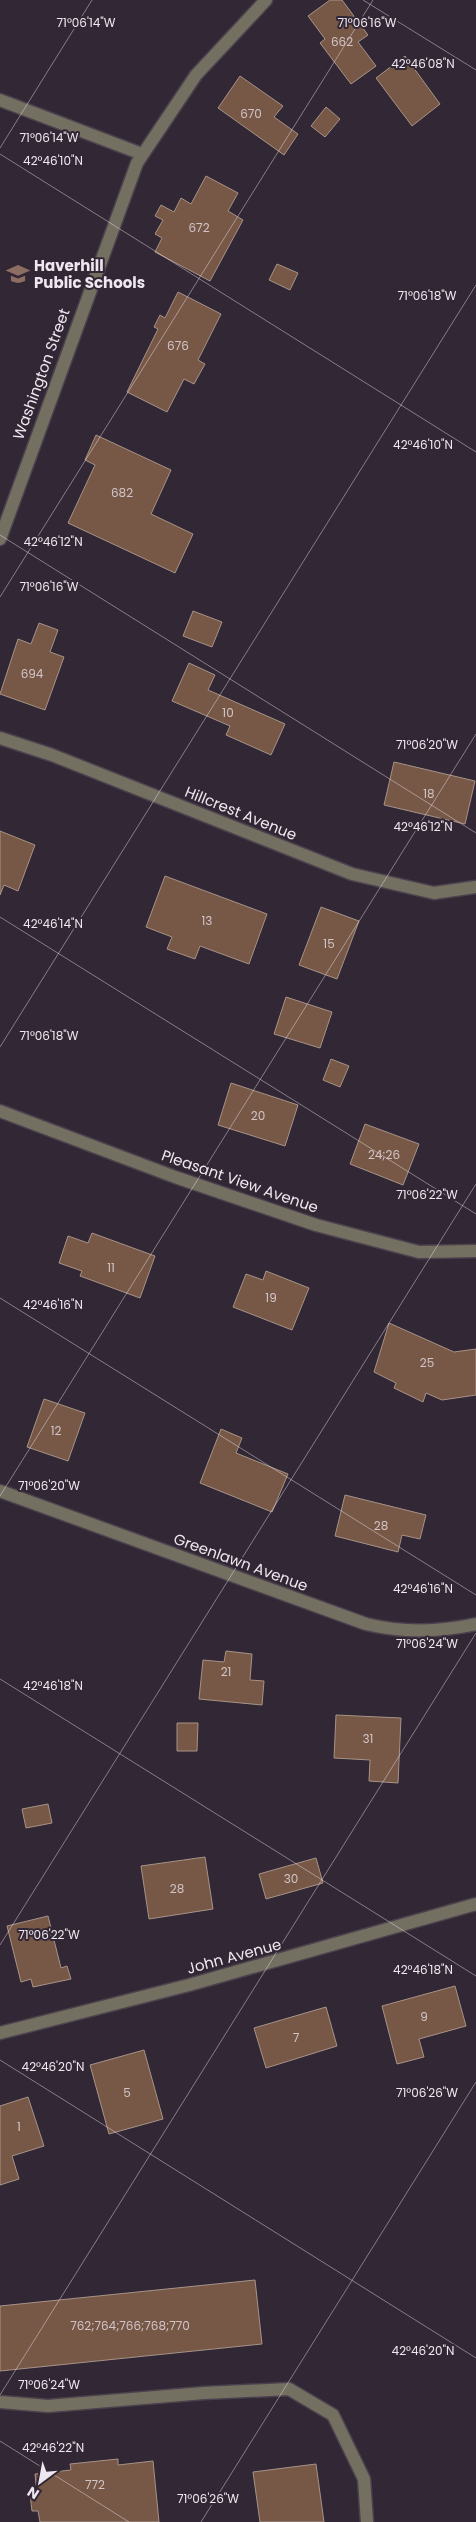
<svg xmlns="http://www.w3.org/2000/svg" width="476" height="2522" font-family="Poppins,sans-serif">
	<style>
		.building { fill: #775847; stroke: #a79388 }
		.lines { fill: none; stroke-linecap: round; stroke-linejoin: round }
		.minor-casing { stroke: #4c424e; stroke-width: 15 }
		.minor { stroke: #747061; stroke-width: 12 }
		.ticks { fill: none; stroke: #efe7f0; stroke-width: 1; stroke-opacity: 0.45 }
		.labels { text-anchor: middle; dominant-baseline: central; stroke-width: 4; stroke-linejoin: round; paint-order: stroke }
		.number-label { font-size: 12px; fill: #d1c3c6 }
		.poi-label { font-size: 15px; font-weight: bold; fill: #efe7f0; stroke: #322734; text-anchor: start }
		.street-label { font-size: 15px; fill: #efe7f0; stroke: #322734 }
		.ticks-label { font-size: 12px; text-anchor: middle; fill: #efe7f0; stroke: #322734; stroke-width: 4; stroke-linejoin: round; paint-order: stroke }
	</style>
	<rect width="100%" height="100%" fill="#322734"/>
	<!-- building -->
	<g class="building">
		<polygon points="330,0 342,0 368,35 358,42 376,66 351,84 320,43 325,39 308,16"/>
		<polygon points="405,56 440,104 412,126 376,78"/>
		<polygon points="240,76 283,106 274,117 298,134 284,155 218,108"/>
		<polygon points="326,107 340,119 325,137 311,126"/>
		<polygon points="206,176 238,193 228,211 243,220 210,281 155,252 162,238 155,234 163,220 155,216 161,205 174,212 181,198 191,204"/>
		<polygon points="277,264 298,273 290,290 269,280"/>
		<polygon points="178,292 221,314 198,360 205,364 194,384 184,379 167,412 127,392 158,329 154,327 160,315 165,318"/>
		<polygon points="96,435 171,470 151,514 193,534 175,573 68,523 95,465 85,460"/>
		<polygon points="193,611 222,622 212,647 183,636"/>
		<polygon points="39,623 58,630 50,652 64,657 45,710 0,694 18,639 31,644"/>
		<polygon points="189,663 215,675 208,690 285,724 271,755 226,735 230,726 172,701"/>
		<polygon points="394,762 475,781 465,824 384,805"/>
		<polygon points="0,831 35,845 18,891 4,885 0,895"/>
		<polygon points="165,876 267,914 249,964 200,946 195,959 167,949 172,937 146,927"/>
		<polygon points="321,907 359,921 337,979 299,965"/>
		<polygon points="286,997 332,1012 320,1048 274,1034"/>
		<polygon points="331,1059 349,1066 340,1087 323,1080"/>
		<polygon points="231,1083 298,1105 285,1146 218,1125"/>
		<polygon points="365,1124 419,1144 403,1185 350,1164"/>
		<polygon points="92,1233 155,1256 140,1298 80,1276 82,1271 59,1263 68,1236 88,1243"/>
		<polygon points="266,1271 309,1288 292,1330 233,1307 246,1274 263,1280"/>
		<polygon points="389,1323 454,1352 476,1349 476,1395 442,1400 426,1393 423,1402 394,1388 396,1383 374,1372"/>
		<polygon points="44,1399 85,1413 68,1461 27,1447"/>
		<polygon points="221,1429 242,1438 236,1453 288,1474 272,1512 200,1483"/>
		<polygon points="345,1495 426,1515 420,1539 402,1535 398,1552 335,1536"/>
		<polygon points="226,1651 252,1654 250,1680 264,1681 262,1705 199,1699 203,1660 224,1662"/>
		<polygon points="336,1715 401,1718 398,1783 369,1781 370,1760 334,1758"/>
		<polygon points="177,1723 198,1723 197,1751 177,1751"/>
		<polygon points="48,1804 52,1823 26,1828 22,1809"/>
		<polygon points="205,1857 213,1909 149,1919 141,1866"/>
		<polygon points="316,1858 323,1883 266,1899 259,1874"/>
		<polygon points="48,1916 61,1968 67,1966 71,1979 33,1987 31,1979 21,1982 7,1926"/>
		<polygon points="455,1986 466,2026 419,2039 424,2057 397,2064 382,2006"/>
		<polygon points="326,2007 337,2046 266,2068 254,2028"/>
		<polygon points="144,2050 163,2119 109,2134 90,2065"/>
		<polygon points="28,2097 44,2146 12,2156 19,2179 0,2185 0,2106"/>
		<polygon points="255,2280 262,2344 0,2371 0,2306"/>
		<polygon points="118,2459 118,2465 153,2461 159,2522 40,2522 38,2511 32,2511 30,2494 37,2494 35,2474 71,2470 70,2464"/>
		<polygon points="316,2464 324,2522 260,2522 253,2472"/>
	</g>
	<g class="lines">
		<defs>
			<g id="minor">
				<polyline points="0,100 142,154"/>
				<polyline points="0,539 137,163 196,75 266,0"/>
				<polyline points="0,738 52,755 352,874 434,893 476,887"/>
				<polyline points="0,1111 175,1177 316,1225 419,1252 476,1251"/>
				<path d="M0,1491L366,1624C404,1633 438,1632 476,1624"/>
				<polyline points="0,2033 189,1985 476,1904"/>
				<polyline points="0,2402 48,2406 204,2393 289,2389 333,2415 364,2479 367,2522"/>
			</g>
		</defs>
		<!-- minor casing -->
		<use href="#minor" class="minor-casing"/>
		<!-- minor -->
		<use href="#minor" class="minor"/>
	</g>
	<!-- ticks -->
	<path class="ticks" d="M363,0L476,70M0,148L92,0M0,154L476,452M0,535L476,833M0,597L373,0M0,917L476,1214M0,1047L476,285M0,1298L476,1595M0,1496L476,734M0,1679L476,1976M0,1945L476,1184M0,2060L476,2358M0,2395L476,1633M0,2441L129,2522M201,2522L476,2082"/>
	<!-- icons -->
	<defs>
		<symbol id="school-bare" viewBox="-9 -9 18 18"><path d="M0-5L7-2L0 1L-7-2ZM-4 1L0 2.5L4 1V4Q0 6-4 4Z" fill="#8d6e63" stroke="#322734" stroke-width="2.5" paint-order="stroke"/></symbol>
	</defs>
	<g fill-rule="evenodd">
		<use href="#school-bare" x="2" y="258" width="32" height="32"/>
	</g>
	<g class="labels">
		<!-- number labels -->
		<g class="number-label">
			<text x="342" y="41">662</text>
			<text x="251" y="113">670</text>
			<text x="199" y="227">672</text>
			<text x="178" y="345">676</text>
			<text x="122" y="492">682</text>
			<text x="32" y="673">694</text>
			<text x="228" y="712">10</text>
			<text x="429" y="793">18</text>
			<text x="207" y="920">13</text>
			<text x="329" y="943">15</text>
			<text x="258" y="1115">20</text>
			<text x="384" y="1154">24;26</text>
			<text x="111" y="1267">11</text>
			<text x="271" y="1297">19</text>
			<text x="427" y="1362">25</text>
			<text x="56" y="1430">12</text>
			<text x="381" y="1525">28</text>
			<text x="226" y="1671">21</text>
			<text x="368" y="1738">31</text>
			<text x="291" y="1878">30</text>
			<text x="177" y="1888">28</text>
			<text x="424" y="2016">9</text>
			<text x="296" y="2037">7</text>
			<text x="127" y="2092">5</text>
			<text x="19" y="2126">1</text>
			<text x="130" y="2325">762;764;766;768;770</text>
			<text x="95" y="2484">772</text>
		</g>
		<!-- poi labels -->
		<g class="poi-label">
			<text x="34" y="265">Haverhill<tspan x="34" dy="17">Public Schools</tspan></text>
		</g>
		<!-- street labels -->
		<g class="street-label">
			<text transform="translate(41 374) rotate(-70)">Washington Street</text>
			<text transform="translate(241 813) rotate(22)">Hillcrest Avenue</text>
			<text transform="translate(240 1181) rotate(19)">Pleasant View Avenue</text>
			<text transform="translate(241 1562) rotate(20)">Greenlawn Avenue</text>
			<text transform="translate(234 1956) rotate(-15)">John Avenue</text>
		</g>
	</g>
	<g class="ticks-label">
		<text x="86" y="27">71°06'14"W</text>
		<text x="367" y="27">71°06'16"W</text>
		<text x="423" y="68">42°46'08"N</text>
		<text x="49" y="142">71°06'14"W</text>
		<text x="53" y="165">42°46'10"N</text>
		<text x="427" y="300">71°06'18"W</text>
		<text x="423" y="449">42°46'10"N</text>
		<text x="53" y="546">42°46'12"N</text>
		<text x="49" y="591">71°06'16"W</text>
		<text x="427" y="749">71°06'20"W</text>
		<text x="423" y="831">42°46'12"N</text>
		<text x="53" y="928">42°46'14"N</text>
		<text x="49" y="1040">71°06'18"W</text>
		<text x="427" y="1199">71°06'22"W</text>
		<text x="53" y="1309">42°46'16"N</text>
		<text x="49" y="1490">71°06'20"W</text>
		<text x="423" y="1593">42°46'16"N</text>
		<text x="427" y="1648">71°06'24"W</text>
		<text x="53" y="1690">42°46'18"N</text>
		<text x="49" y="1939">71°06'22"W</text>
		<text x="423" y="1974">42°46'18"N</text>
		<text x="53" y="2071">42°46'20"N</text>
		<text x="427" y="2097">71°06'26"W</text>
		<text x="423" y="2355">42°46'20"N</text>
		<text x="49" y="2389">71°06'24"W</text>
		<text x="53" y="2452">42°46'22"N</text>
		<text x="208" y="2503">71°06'26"W</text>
	</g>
	<!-- north arrow -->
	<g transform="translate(40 2482) rotate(212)" stroke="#322734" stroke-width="4" paint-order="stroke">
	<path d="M0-4L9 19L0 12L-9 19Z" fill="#efe7f0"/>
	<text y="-8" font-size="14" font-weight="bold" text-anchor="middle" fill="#efe7f0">N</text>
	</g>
</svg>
